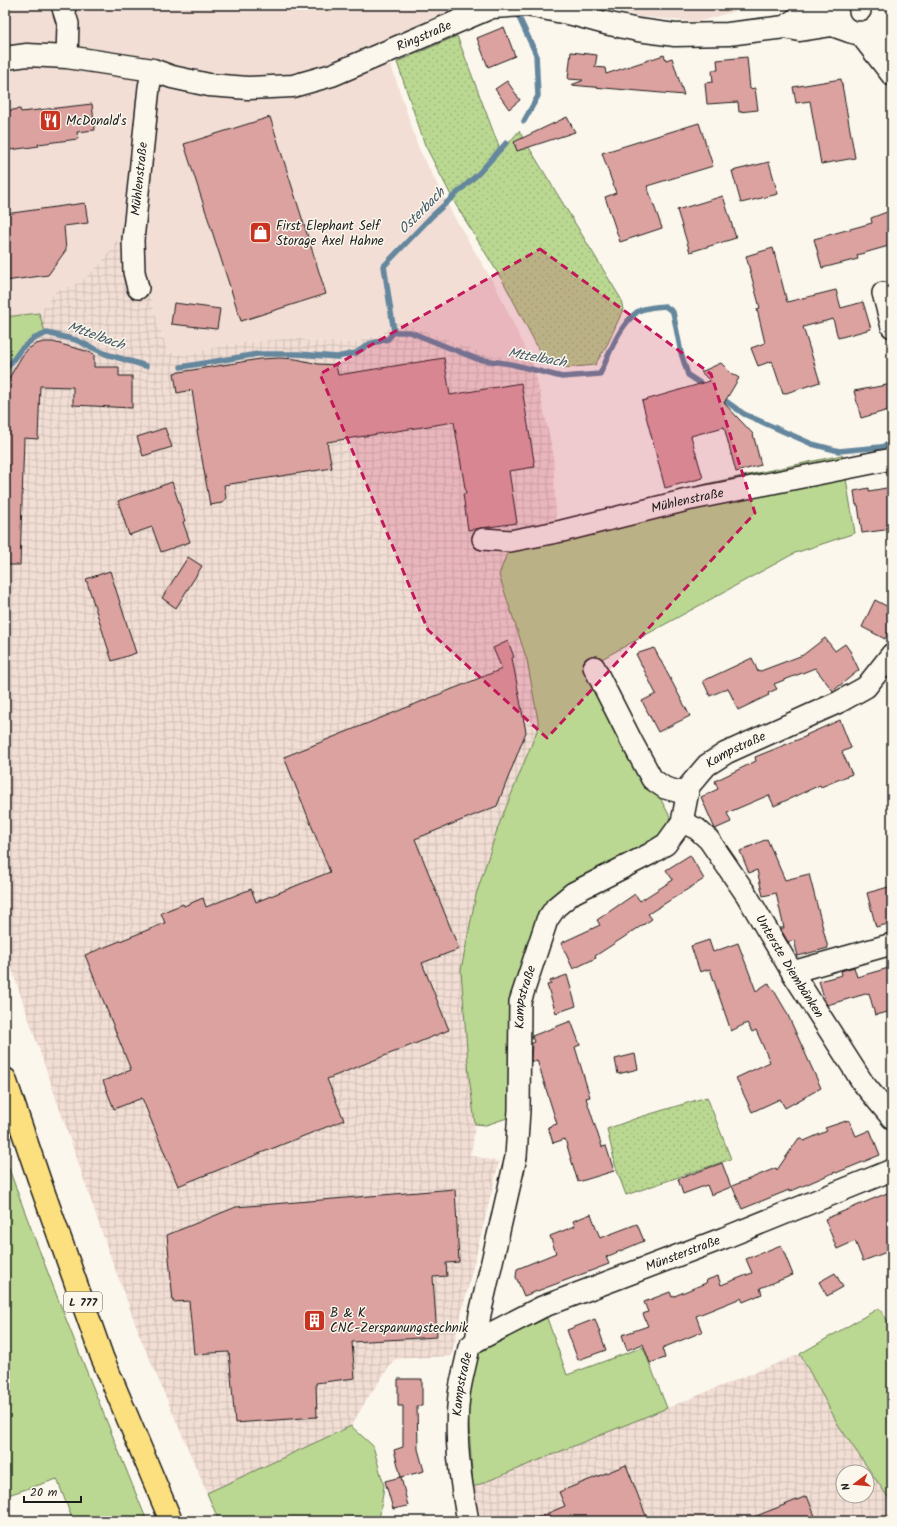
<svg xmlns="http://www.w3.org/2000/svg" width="897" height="1526" font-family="Kalam,sans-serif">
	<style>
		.built { fill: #f2ded5 }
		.industrial { fill: url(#industrial-grid); fill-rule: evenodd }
		.green { fill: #bad891; stroke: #6b7a56 }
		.garden { fill: url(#garden-dots); stroke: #6b7a56 }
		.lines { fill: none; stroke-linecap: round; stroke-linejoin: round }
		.stream { stroke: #65879e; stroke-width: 5.5 }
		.building { fill: #dca2a0; stroke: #1c1c1c }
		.street-casing { stroke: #1c1c1c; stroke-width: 24 }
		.secondary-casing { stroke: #1c1c1c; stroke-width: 25 }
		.highway-casing { stroke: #1c1c1c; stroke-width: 25 }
		.street { stroke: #fbf7ec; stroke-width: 21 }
		.secondary { stroke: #fbf7ec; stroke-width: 22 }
		.highway { stroke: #fce080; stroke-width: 22 }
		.marked { fill: #c2185b; fill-opacity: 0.2; stroke: #c2185b; stroke-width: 3; stroke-dasharray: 8 5; stroke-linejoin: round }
		.labels { text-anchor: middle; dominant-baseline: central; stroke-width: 3; stroke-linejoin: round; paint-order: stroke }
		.shield { fill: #fbf7ec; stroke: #5f5e5a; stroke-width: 1 }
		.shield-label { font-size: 12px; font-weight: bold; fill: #1c1c1c }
		.street-label { font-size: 13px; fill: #1c1c1c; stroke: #fbf7ec }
		.poi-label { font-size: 13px; fill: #1c1c1c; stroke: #fbf7ec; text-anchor: start }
		.water-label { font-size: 14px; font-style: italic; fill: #475a68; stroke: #fbf7ec }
	</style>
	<defs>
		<pattern id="industrial-grid" width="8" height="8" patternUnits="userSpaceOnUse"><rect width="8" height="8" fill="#f2ded5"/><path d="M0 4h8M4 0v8" fill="none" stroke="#cfbeb6"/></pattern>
		<pattern id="garden-dots" width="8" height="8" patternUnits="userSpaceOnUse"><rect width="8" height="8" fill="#bad891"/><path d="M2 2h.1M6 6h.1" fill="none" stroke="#9fb97c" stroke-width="1.8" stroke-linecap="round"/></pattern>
	</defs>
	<rect width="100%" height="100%" fill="#fbf7ec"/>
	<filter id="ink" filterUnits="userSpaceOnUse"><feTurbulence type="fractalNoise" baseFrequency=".025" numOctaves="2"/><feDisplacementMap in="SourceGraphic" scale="8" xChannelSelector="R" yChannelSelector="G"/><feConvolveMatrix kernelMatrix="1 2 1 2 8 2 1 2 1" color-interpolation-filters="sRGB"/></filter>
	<g filter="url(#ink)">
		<!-- built -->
		<g class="built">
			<polygon points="5,5 466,5 383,41 419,149 453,215 496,287 529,357 491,356 398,321 381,334 352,343 309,341 297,338 269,340 227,345 186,354 168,352 147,286 122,232 100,264 79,283 57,289 39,313 5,317"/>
			<polygon points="597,5 755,5 698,22 641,17"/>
		</g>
		<!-- industrial -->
		<g class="industrial">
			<polygon points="122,232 140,237 139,250 147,286 168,352 186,354 227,345 269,340 297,338 309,341 352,343 381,334 398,321 491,356 529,357 534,368 553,452 556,522 527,660 539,726 498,827 476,895 461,970 469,1076 475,1124 473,1144 470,1155 499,1162 451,1356 395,1359 367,1399 351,1426 207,1493 141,1339 107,1247 14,976 5,944 5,373 22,350 34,340 46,335 39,313 57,289 79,283 100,264"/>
			<path d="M800,1354L839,1426L892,1503V1521H480L473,1487ZM843,1472H867V1496H843Z"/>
		</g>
		<!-- green -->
		<g class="green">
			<path d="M39,313L46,335C24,345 18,354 5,373V317Z"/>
			<polygon points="842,455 855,533 795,553 589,666 674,824 656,846 540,920 513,1116 486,1125 475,1124 469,1076 461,970 476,895 498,827 539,726 527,660 499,575 516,529 556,522 561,527 710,483"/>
			<path d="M5,1158C49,1280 98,1400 147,1521H73L57,1479L5,1496Z"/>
			<polygon points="879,1308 892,1327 892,1503 839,1426 800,1354"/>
			<polygon points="547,1318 567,1375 643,1347 667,1408 473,1487 467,1396 478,1351"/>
			<polygon points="351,1426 373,1446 384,1486 379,1521 219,1521 207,1493"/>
		</g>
		<!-- garden -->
		<g class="garden">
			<polygon points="457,36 501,152 519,131 621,299 623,310 608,343 595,365 564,368 541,357 537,346 504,283 456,205 425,145 397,62"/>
			<polygon points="707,1097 731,1159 626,1195 616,1168 607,1129 637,1118"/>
		</g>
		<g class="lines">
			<!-- stream -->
			<g class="stream">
				<polyline points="516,11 536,54 538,96 524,121"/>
				<polyline points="394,332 384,266 431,217 479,173 506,143"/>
				<path d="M181,367L258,354H298L337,357L356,353L369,344L388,339L394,332H410L477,359L511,364L562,377L600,374C610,353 618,327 637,312C644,307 656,307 665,306L673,312L681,353L688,375L706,387"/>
				<polyline points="5,371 21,349 33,339 47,333 76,340 106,354 146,366"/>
				<polyline points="720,397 744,414 812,444 839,451 881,447 892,443"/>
			</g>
		</g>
		<!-- building -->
		<g class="building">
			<polygon points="504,27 515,56 488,67 477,38"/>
			<polygon points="571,52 597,55 595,67 605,68 606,74 664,55 666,60 672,58 684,95 571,85 582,81 583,80 568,79"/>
			<polygon points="747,57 750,89 755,88 758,110 739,112 738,102 707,104 705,83 713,82 712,70 718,70 717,60"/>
			<polygon points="841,79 855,158 821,164 810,101 796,103 793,87"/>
			<polygon points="507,81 520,100 509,109 495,89"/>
			<polygon points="92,104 95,130 77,132 78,139 38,144 39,146 10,150 5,111 20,109 21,112"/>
			<polygon points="270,117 326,294 241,321 184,144"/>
			<polygon points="567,117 575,132 517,151 514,142"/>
			<polygon points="699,123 713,166 647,186 662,228 620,242 605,197 616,193 602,153"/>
			<polygon points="769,162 778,194 741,203 732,171"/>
			<polygon points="723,196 736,238 690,252 677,210"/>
			<polygon points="85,203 88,223 64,226 66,250 48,275 5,281 5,214"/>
			<polygon points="892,210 892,245 857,255 858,259 822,268 814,239 872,223 871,218"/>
			<polygon points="773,248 787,302 836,290 841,308 863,302 871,329 838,338 833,319 803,327 820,382 783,394 772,361 758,366 751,348 765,343 757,309 760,308 746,256"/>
			<polygon points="174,303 220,309 217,329 171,324"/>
			<polygon points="44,342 53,342 86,351 94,354 94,367 119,367 119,376 132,376 132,408 73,405 73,387 40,386 38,439 24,438 20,565 5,565 5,385 22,356 28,349 36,344"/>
			<polygon points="280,358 296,359 318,364 336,365 338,375 444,358 450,395 521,383 535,467 509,471 517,523 468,530 463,494 466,494 454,422 327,442 332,468 224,485 226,498 222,503 210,505 197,430 198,430 192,390 177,393 174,373 260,359"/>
			<polygon points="721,363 731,373 739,378 724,403 753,434 761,465 736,472 724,427 691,436 703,478 665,488 642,401 710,381 701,372"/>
			<polygon points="892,384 892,409 861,418 854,391"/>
			<polygon points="165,428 172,447 143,456 137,437"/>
			<polygon points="172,482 185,521 183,522 190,542 161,552 152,527 129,535 118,501"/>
			<polygon points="892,487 892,529 862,533 858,505 856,505 854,491 869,488 869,491"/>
			<polygon points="188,557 202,566 176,608 162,598"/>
			<polygon points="110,571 136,653 112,661 86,579"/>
			<polygon points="875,600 892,609 892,625 885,639 862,627"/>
			<polygon points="825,638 835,651 845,644 850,651 859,670 833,691 815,668 774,684 777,689 768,693 769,695 738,710 728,688 710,696 703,681 752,658 758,672 803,655"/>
			<polygon points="508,641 514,657 512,658 526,732 497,806 415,839 459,949 422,963 449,1030 327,1079 344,1120 178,1186 142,1098 114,1109 103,1081 131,1070 85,955 165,923 161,913 183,904 184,906 203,898 206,907 251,889 256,902 330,872 284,757 502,669 493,648"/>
			<polygon points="654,648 690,716 658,732 642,701 656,694 636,654"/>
			<polygon points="840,720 851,748 842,752 852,774 821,787 820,785 774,806 769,795 727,813 731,822 715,829 701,797 718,789 715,781 756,761 755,757 807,736 806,735"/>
			<polygon points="767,839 785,880 809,874 828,948 798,956 794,940 788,942 780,928 784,928 776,893 763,896 757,870 749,873 740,851"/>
			<polygon points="690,855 704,879 648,914 652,919 595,956 596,958 573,969 561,943 600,925 597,920 635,894 640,901 673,880 666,870"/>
			<polygon points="892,886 892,923 876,927 867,893"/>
			<polygon points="709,940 713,952 738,943 756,991 768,983 773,989 786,1011 821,1088 785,1108 780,1099 752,1112 736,1078 770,1062 756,1030 752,1032 747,1023 731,1031 710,969 700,972 691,946"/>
			<polygon points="854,967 857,977 892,967 892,1011 875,1015 869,993 827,1005 825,1001 819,981 842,975 841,971"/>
			<polygon points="567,975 576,1006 556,1013 547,985 551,984 550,981"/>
			<polygon points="571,1021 580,1045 575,1047 590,1097 586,1098 602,1147 606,1146 614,1171 578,1182 565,1139 553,1143 548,1127 557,1124 537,1060 532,1062 531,1059 532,1043 534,1042 532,1036"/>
			<polygon points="635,1054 638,1069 618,1074 615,1059"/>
			<polygon points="849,1120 856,1136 870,1130 880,1155 836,1173 835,1172 789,1192 789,1190 742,1209 732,1186 776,1168 777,1170 799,1138 804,1141 827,1131 825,1128"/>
			<polygon points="722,1163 731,1187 711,1195 707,1185 683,1194 678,1179"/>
			<polygon points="455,1189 459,1262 446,1263 447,1276 433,1277 437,1337 352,1342 355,1378 316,1383 317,1417 235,1423 229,1352 194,1354 189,1301 173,1302 167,1235 236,1207"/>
			<polygon points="892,1191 892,1250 863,1261 855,1241 837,1249 825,1219"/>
			<polygon points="591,1214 600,1238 637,1224 644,1241 606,1257 609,1264 524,1296 516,1277 517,1269 556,1253 550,1236 575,1226 573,1221"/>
			<polygon points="781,1245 793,1275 760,1288 762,1294 743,1302 741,1298 696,1316 702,1332 662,1348 665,1358 650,1363 643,1344 627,1350 622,1335 648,1326 643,1314 648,1312 644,1302 670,1292 672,1297 706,1283 707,1280 718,1276 721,1285 752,1273 746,1259"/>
			<polygon points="835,1273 843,1287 827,1296 819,1282"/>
			<polygon points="595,1319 606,1350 578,1360 567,1330"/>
			<polygon points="398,1379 422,1379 422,1406 417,1406 418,1449 424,1471 401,1477 394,1450 403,1447 403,1406 398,1406"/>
			<polygon points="626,1465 648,1521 529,1521 565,1506 559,1492"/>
			<polygon points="401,1477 408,1506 393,1509 385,1481"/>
			<polygon points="807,1496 817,1521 747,1521 746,1520"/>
		</g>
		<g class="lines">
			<defs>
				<g id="street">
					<polyline points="62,5 68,24 67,57"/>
					<polyline points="879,23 892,50"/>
					<polyline points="860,34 892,75"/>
					<path id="s1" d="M138,288L134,272L133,240L149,87L153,70"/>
					<polyline points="883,293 892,327"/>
					<path id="s2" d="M483,539L510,541L562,531L687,500L892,459"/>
					<polyline points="594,667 632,742 652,779 665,788 687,794"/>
					<path id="s3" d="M682,822L697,829L709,840L746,894L792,972L863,1083L892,1118"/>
					<polyline points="792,972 892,944"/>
					<path id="s4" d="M476,1341L480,1314L516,1157L519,1110L520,1002L547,920L556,907L573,893L650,854L666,844L682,822L689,786L707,765L726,753L839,702L866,687L892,654"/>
					<path id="s5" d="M468,1521C460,1479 454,1438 459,1395C461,1379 466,1363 469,1347L476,1341L542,1307L724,1238L892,1170"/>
				</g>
				<g id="secondary">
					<path d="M837,5C833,46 891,38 882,5"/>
					<polyline points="788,25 799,17 828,9 831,5"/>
					<path id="s6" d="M5,58L27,55L67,57L153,70L172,77L209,85L248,88L293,86L332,75L492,7L525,5L538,7L572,14L605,23L638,30L675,35L728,34L785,27L800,30L832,25L849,31"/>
				</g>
				<polyline id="highway" points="5,1079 41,1185 102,1357 171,1521"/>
			</defs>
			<!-- street casing -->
			<use href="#street" class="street-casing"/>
			<!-- secondary casing -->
			<use href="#secondary" class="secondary-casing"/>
			<!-- highway casing -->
			<use href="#highway" class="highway-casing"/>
			<!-- street -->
			<use href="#street" class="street"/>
			<!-- secondary -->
			<use href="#secondary" class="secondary"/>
			<!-- highway -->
			<use href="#highway" class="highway"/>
		</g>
	</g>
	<!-- marked area -->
	<path class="marked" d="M540,249L711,374L755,513L547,738L428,630L320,374Z"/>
	<!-- icons -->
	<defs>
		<symbol id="restaurant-square" viewBox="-11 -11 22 22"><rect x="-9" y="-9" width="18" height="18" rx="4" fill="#c8321e" stroke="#fbf7ec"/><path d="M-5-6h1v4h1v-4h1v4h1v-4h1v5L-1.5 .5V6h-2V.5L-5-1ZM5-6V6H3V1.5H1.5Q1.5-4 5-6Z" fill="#fff"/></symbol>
		<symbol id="shop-square" viewBox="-11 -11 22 22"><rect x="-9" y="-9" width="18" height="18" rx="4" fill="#c8321e" stroke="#fbf7ec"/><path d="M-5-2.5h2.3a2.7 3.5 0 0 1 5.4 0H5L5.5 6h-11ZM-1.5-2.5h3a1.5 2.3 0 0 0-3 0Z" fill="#fff"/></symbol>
		<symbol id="building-square" viewBox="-11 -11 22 22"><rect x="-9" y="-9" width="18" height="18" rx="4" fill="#c8321e" stroke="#fbf7ec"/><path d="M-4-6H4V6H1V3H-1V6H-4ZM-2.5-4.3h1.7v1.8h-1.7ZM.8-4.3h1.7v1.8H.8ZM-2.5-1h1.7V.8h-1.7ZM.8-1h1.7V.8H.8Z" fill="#fff"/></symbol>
	</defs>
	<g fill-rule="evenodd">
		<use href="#restaurant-square" x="38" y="108" width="25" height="25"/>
		<use href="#shop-square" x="248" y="220" width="25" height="25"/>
		<use href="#building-square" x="302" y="1308" width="25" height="25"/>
	</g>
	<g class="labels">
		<!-- shield labels -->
		<rect class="shield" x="64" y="1292" width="38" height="20" rx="3"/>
		<g class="shield-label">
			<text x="83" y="1302">L 777</text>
		</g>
		<!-- street labels -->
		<g class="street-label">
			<text stroke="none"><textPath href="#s6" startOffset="432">Ringstraße</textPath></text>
			<text stroke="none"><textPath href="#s1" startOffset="110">Mühlenstraße</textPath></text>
			<text stroke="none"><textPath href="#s2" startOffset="209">Mühlenstraße</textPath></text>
			<text stroke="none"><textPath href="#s4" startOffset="697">Kampstraße</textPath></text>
			<text stroke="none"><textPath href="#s3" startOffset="183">Unterste Diembänken</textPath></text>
			<text stroke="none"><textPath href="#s4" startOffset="349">Kampstraße</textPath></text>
			<text stroke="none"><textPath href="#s5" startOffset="410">Münsterstraße</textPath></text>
			<text stroke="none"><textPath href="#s5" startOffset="138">Kampstraße</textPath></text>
		</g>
		<!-- poi labels -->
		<g class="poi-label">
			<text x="66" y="121">McDonald's</text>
			<text x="276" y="226">First Elephant Self<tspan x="276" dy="15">Storage Axel Hahne</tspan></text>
			<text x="330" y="1313">B &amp; K<tspan x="330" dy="15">CNC-Zerspanungstechnik</tspan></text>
		</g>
		<!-- water labels -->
		<g class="water-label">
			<text transform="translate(422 211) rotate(-45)">Osterbach</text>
			<text transform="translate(96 336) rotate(20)">Mttelbach</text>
			<text transform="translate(537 358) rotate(10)">Mttelbach</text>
		</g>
	</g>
	<!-- margin -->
	<rect width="897" height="1526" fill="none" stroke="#fbf7ec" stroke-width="20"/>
	<rect x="10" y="10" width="877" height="1506" fill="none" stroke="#1c1c1c" stroke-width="1.5" filter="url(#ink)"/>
	<!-- north arrow -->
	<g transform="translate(855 1484) rotate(254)"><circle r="19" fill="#fbf7ec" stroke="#a29f99"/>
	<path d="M0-3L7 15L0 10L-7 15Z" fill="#c8321e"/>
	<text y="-6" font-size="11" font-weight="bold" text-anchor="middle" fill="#1c1c1c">N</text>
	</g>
	<!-- scale -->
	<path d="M24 1496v6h57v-6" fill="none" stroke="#1c1c1c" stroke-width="2"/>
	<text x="30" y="1496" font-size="12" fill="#1c1c1c" stroke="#fbf7ec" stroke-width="3" paint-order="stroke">20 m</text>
</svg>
